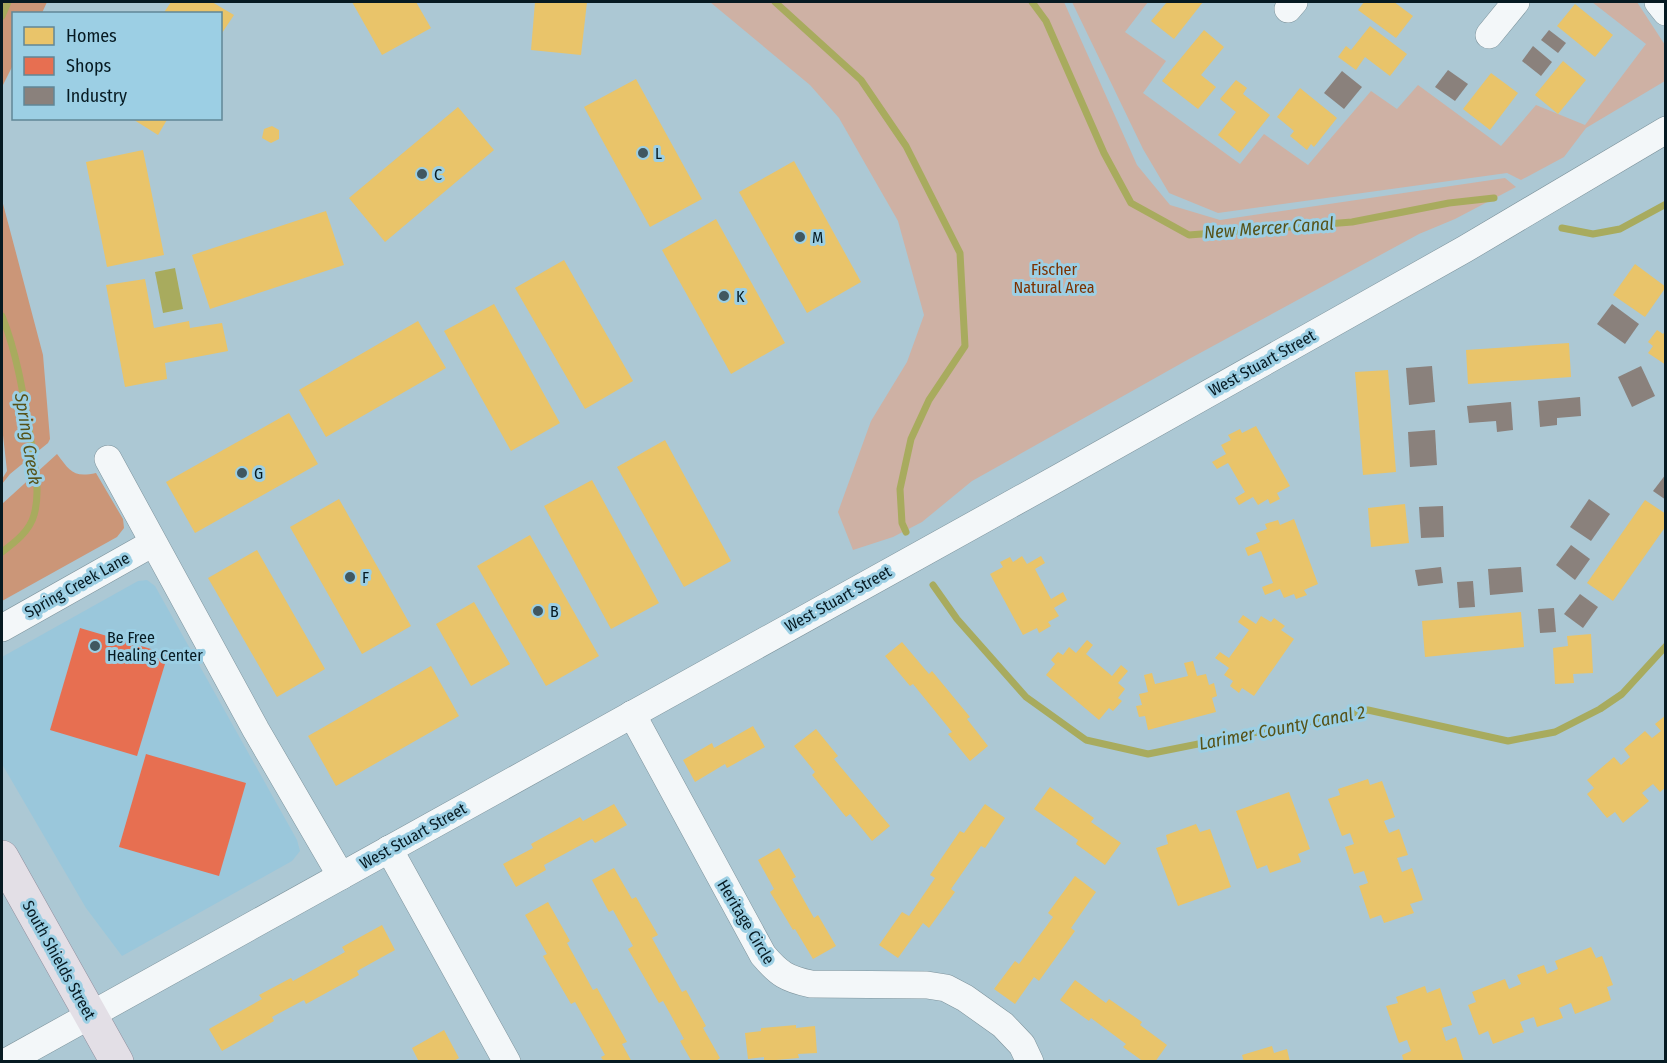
<svg xmlns="http://www.w3.org/2000/svg" width="1667" height="1063" font-family="'Fira Sans Condensed',sans-serif">
	<style>
		.built { fill: #9ac7db }
		.green { fill: #ceb1a4 }
		.forest { fill: #cb9678 }
		.water { fill: #a8ab5e }
		.homes { fill: #e9c46a }
		.shops { fill: #e76f51 }
		.industry { fill: #8a817c }
		.lines { fill: none; stroke-linecap: round; stroke-linejoin: round }
		.stream { stroke: #a8ab5e; stroke-width: 7 }
		.minor-casing { stroke: #7d939c; stroke-width: 28 }
		.major-casing { stroke: #908f9e; stroke-width: 34 }
		.minor { stroke: #f3f7f9; stroke-width: 27 }
		.major { stroke: #e3dfe6; stroke-width: 33 }
		.poi-dot { fill: #405760; stroke: #9ccfe4; stroke-width: 2 }
		.labels { text-anchor: middle; dominant-baseline: central; stroke-width: 6; stroke-linejoin: round; paint-order: stroke }
		.poi-label { font-size: 16px; fill: #061a22; stroke: #9ccfe4; text-anchor: start }
		.park-label { font-size: 16px; fill: #7c3100; stroke: #9ccfe4 }
		.street-label { font-size: 16px; fill: #061a22; stroke: #9ccfe4 }
		.water-label { font-size: 18px; font-style: italic; fill: #565218; stroke: #9ccfe4 }
	</style>
	<rect width="100%" height="100%" fill="#acc8d4"/>
	<!-- built -->
	<polygon class="built" points="147,580 155,586 297,840 300,851 292,861 122,956 86,908 2,764 2,657 138,581"/>
	<!-- green -->
	<g class="green">
		<polygon points="710,2 1064,2 1137,165 1170,205 1220,220 1505,178 1516,187 1455,219 1419,234 1189,359 972,481 922,522 893,537 853,550 838,512 871,421 907,362 924,315 898,221 839,118 810,85"/>
		<polygon points="1072,2 1148,2 1125,32 1166,61 1143,93 1240,164 1264,134 1308,165 1371,91 1397,109 1418,85 1501,146 1536,105 1585,125 1646,44 1592,2 1637,2 1665,45 1665,81 1586,128 1564,157 1521,180 1507,173 1218,213 1169,193 1143,149"/>
	</g>
	<!-- forest -->
	<g class="forest">
		<polygon points="2,2 47,2 42,13 14,14 13,65 2,87"/>
		<polygon points="2,200 43,355 50,439 48,443 10,474 2,484 2,479 7,471 2,426"/>
		<path d="M57,454C70,471 73,478 96,473L123,519L124,528L117,537L2,601V504Z"/>
	</g>
	<!-- water -->
	<polygon class="water" points="175,268 183,309 163,313 155,272"/>
	<!-- homes -->
	<g class="homes">
		<polygon points="171,2 212,2 234,15 220,36 220,14 163,14"/>
		<polygon points="352,2 416,2 431,28 382,55"/>
		<polygon points="535,2 587,2 581,55 531,50"/>
		<polygon points="1167,2 1203,2 1174,39 1151,21"/>
		<polygon points="1364,2 1394,2 1413,16 1396,38 1358,10"/>
		<polygon points="1575,4 1613,35 1595,57 1557,26"/>
		<polygon points="1370,26 1407,54 1390,76 1365,57 1356,70 1338,57 1346,46 1351,50"/>
		<polygon points="1204,30 1224,47 1201,75 1216,87 1198,109 1162,81"/>
		<polygon points="1563,61 1586,80 1558,114 1535,95"/>
		<polygon points="1491,73 1518,93 1490,130 1463,109"/>
		<polygon points="636,79 702,199 650,227 584,107"/>
		<polygon points="1236,80 1247,88 1243,94 1270,115 1240,153 1218,135 1236,112 1220,99"/>
		<polygon points="1300,88 1337,118 1314,147 1311,144 1307,150 1290,136 1294,131 1277,117"/>
		<polygon points="458,107 494,150 385,242 349,198"/>
		<polygon points="131,118 168,118 158,135"/>
		<polygon points="272,126 279,130 279,139 271,143 262,138 264,129"/>
		<polygon points="143,150 164,255 107,267 86,162"/>
		<polygon points="794,161 861,282 807,313 739,192"/>
		<polygon points="326,211 344,265 210,309 192,255"/>
		<polygon points="716,219 785,343 731,374 662,250"/>
		<polygon points="564,260 633,381 585,409 515,288"/>
		<polygon points="1635,264 1666,287 1645,317 1613,295"/>
		<polygon points="145,279 154,328 189,321 190,328 222,323 228,351 165,363 167,379 125,387 106,285"/>
		<polygon points="494,304 560,423 511,451 444,331"/>
		<polygon points="418,321 446,368 326,437 299,390"/>
		<polygon points="1657,330 1663,334 1666,330 1666,365 1648,353 1653,346 1648,342"/>
		<polygon points="1569,343 1571,377 1468,384 1466,350"/>
		<polygon points="1388,370 1396,472 1363,475 1355,372"/>
		<polygon points="289,413 318,464 195,533 166,482"/>
		<polygon points="1256,426 1290,486 1277,493 1280,499 1270,504 1268,499 1258,505 1253,497 1239,505 1235,498 1245,492 1228,463 1217,469 1212,462 1226,454 1221,445 1231,440 1228,435 1240,429 1242,433"/>
		<polygon points="665,440 731,561 684,587 617,467"/>
		<polygon points="592,480 659,603 611,629 544,506"/>
		<polygon points="339,499 411,626 362,654 290,527"/>
		<polygon points="1645,500 1666,514 1666,526 1613,601 1587,583"/>
		<polygon points="1405,504 1409,543 1371,547 1368,508"/>
		<polygon points="1294,519 1318,584 1304,590 1307,595 1296,599 1294,594 1284,598 1280,589 1265,595 1262,587 1273,583 1261,551 1248,556 1245,548 1260,542 1256,533 1267,529 1265,524 1278,520 1280,525"/>
		<polygon points="530,535 599,656 546,686 477,566"/>
		<polygon points="257,550 325,669 277,697 208,578"/>
		<polygon points="1022,556 1027,564 1041,556 1045,563 1035,569 1051,599 1063,592 1067,600 1054,608 1059,616 1048,622 1051,626 1039,633 1037,628 1023,635 990,574 1003,567 1000,562 1010,557 1013,562"/>
		<polygon points="474,602 510,664 471,686 436,624"/>
		<polygon points="1521,612 1524,647 1425,657 1422,621"/>
		<polygon points="1243,615 1256,624 1261,616 1271,622 1274,618 1285,626 1281,630 1294,639 1254,696 1242,688 1239,693 1230,686 1233,681 1224,675 1229,668 1215,658 1220,652 1229,658 1249,630 1238,622"/>
		<polygon points="1591,634 1593,673 1573,674 1574,683 1555,684 1553,648 1568,646 1567,636"/>
		<polygon points="1087,640 1093,645 1086,654 1112,676 1121,665 1128,671 1118,683 1125,689 1118,698 1122,701 1113,711 1109,708 1099,720 1046,675 1055,664 1051,660 1058,652 1063,655 1069,647 1076,653"/>
		<polygon points="902,642 929,674 932,671 970,717 967,719 988,746 970,761 948,734 952,732 913,684 910,686 885,656"/>
		<polygon points="1193,661 1197,676 1206,674 1209,685 1214,683 1217,696 1212,698 1216,712 1148,730 1145,716 1139,717 1136,706 1142,705 1139,694 1148,692 1144,675 1152,673 1155,684 1188,676 1184,663"/>
		<polygon points="431,666 459,716 336,786 308,736"/>
		<polygon points="1666,715 1666,787 1660,792 1653,784 1642,793 1649,801 1623,823 1615,812 1607,818 1587,794 1594,788 1587,780 1614,757 1621,765 1630,757 1624,749 1645,731 1652,738 1661,731 1655,724"/>
		<polygon points="753,726 765,747 727,768 725,764 695,782 683,760 712,743 714,748"/>
		<polygon points="816,729 838,756 834,759 890,826 872,841 850,814 846,817 812,775 815,772 794,746"/>
		<polygon points="1368,779 1370,785 1382,781 1395,817 1384,821 1389,833 1399,829 1408,855 1397,858 1402,872 1412,868 1423,900 1410,904 1414,913 1384,923 1381,915 1370,919 1359,886 1368,883 1364,871 1354,874 1345,847 1354,844 1350,833 1342,836 1328,799 1340,795 1338,789"/>
		<polygon points="1050,787 1094,818 1091,822 1121,843 1105,865 1076,844 1078,840 1034,809"/>
		<polygon points="1289,792 1310,849 1298,854 1301,862 1270,873 1267,865 1257,869 1236,811"/>
		<polygon points="614,804 627,825 595,843 592,839 544,865 546,870 516,887 503,864 533,848 531,844 580,817 583,821"/>
		<polygon points="985,804 1005,818 985,848 981,846 951,889 955,892 929,928 923,923 898,958 879,945 902,912 909,916 935,878 930,875 960,831 964,833"/>
		<polygon points="1196,824 1200,832 1210,829 1231,887 1178,906 1156,848 1168,844 1166,835"/>
		<polygon points="779,848 796,877 792,879 814,918 818,915 836,946 813,959 795,929 793,930 770,892 774,889 758,860"/>
		<polygon points="614,868 632,899 636,897 658,935 652,938 682,992 686,990 706,1026 703,1028 720,1058 715,1062 692,1062 680,1041 684,1039 663,1001 659,1003 628,949 633,946 613,910 609,912 592,880"/>
		<polygon points="1075,876 1096,892 1071,928 1075,931 1039,981 1034,977 1015,1004 994,989 1015,961 1019,964 1053,917 1048,913"/>
		<polygon points="548,902 570,941 567,943 593,990 597,988 627,1042 622,1044 632,1062 604,1062 601,1057 605,1055 575,1002 571,1004 543,956 547,954 525,915"/>
		<polygon points="382,925 395,950 357,971 359,975 306,1004 304,1000 272,1017 274,1021 222,1051 209,1029 262,999 259,995 291,978 293,981 345,952 342,947"/>
		<polygon points="1591,947 1596,958 1602,956 1613,985 1607,987 1611,1000 1575,1014 1571,1003 1559,1008 1563,1018 1537,1027 1534,1017 1520,1022 1524,1032 1493,1044 1488,1031 1479,1035 1468,1005 1476,1002 1472,992 1505,979 1509,989 1521,984 1517,975 1544,965 1547,974 1558,969 1555,961"/>
		<polygon points="1075,980 1106,1003 1109,999 1142,1022 1140,1025 1167,1045 1155,1062 1144,1062 1123,1047 1126,1044 1091,1018 1089,1021 1060,1000"/>
		<polygon points="1425,986 1427,993 1440,988 1452,1025 1442,1028 1446,1041 1456,1037 1464,1062 1404,1062 1402,1055 1411,1051 1407,1040 1399,1043 1386,1006 1398,1003 1396,997"/>
		<polygon points="796,1025 796,1028 815,1026 817,1053 798,1054 799,1058 764,1061 764,1057 748,1059 745,1033 761,1031 761,1028"/>
		<polygon points="444,1030 459,1058 452,1062 419,1062 412,1048"/>
		<polygon points="1272,1046 1274,1053 1287,1049 1290,1062 1244,1062 1242,1055"/>
	</g>
	<!-- shops -->
	<g class="shops">
		<polygon points="80,628 168,654 137,756 50,730"/>
		<polygon points="146,754 246,783 219,876 119,847"/>
	</g>
	<!-- industry -->
	<g class="industry">
		<polygon points="1549,30 1566,43 1558,53 1541,40"/>
		<polygon points="1533,46 1552,62 1541,76 1522,61"/>
		<polygon points="1448,70 1468,84 1455,101 1435,87"/>
		<polygon points="1342,71 1362,87 1344,109 1324,93"/>
		<polygon points="1612,304 1639,324 1625,344 1597,324"/>
		<polygon points="1432,366 1435,402 1409,405 1406,368"/>
		<polygon points="1641,366 1655,396 1632,407 1618,377"/>
		<polygon points="1580,397 1581,416 1557,418 1557,425 1540,427 1538,401"/>
		<polygon points="1511,402 1513,430 1497,432 1496,421 1469,423 1467,406"/>
		<polygon points="1435,430 1437,465 1410,467 1408,432"/>
		<polygon points="1666,474 1666,500 1653,491"/>
		<polygon points="1589,499 1610,514 1591,541 1570,527"/>
		<polygon points="1443,506 1444,537 1421,538 1419,507"/>
		<polygon points="1571,545 1590,559 1575,580 1556,565"/>
		<polygon points="1441,567 1443,583 1418,586 1415,570"/>
		<polygon points="1521,567 1523,592 1490,595 1488,569"/>
		<polygon points="1473,581 1475,607 1459,608 1457,582"/>
		<polygon points="1580,594 1598,607 1583,628 1564,614"/>
		<polygon points="1554,608 1556,632 1540,633 1538,609"/>
	</g>
	<g class="lines">
		<!-- stream -->
		<g class="stream">
			<polyline points="775,2 861,80 906,146 960,253 965,346 929,400 911,439 900,489 902,523 906,532"/>
			<polyline points="1032,2 1046,21 1104,153 1131,203 1189,235 1352,222 1449,203 1494,198"/>
			<polyline points="2,16 8,2"/>
			<polyline points="1562,228 1593,234 1620,229 1666,204"/>
			<path d="M2,316C18,356 24,399 31,441C34,465 41,491 34,515C30,531 14,543 2,552"/>
			<polyline points="933,585 957,619 1026,697 1086,740 1148,754 1368,710 1508,741 1555,732 1600,709 1622,694 1666,646"/>
		</g>
		<defs>
			<g id="minor">
				<polyline points="1658,2 1666,12"/>
				<polyline points="1288,9 1294,2"/>
				<polyline points="1489,35 1516,2"/>
				<polyline points="108,459 256,730 341,876"/>
				<polyline points="2,628 153,543"/>
				<path d="M632,714L763,955C779,974 787,979 811,984L927,985L946,988L965,998L1003,1025L1022,1045L1030,1062"/>
				<polyline points="389,849 507,1062"/>
				<polyline points="6,1062 1060,477 1465,249 1666,130"/>
			</g>
			<polyline id="major" points="2,857 117,1062"/>
		</defs>
		<!-- minor casing -->
		<use href="#minor" class="minor-casing"/>
		<!-- major casing -->
		<use href="#major" class="major-casing"/>
		<!-- minor -->
		<use href="#minor" class="minor"/>
		<!-- major -->
		<use href="#major" class="major"/>
	</g>
	<!-- markers -->
	<g class="poi-dot">
		<circle cx="643" cy="153" r="6"/>
		<circle cx="422" cy="174" r="6"/>
		<circle cx="800" cy="237" r="6"/>
		<circle cx="724" cy="296" r="6"/>
		<circle cx="242" cy="473" r="6"/>
		<circle cx="350" cy="577" r="6"/>
		<circle cx="538" cy="611" r="6"/>
		<circle cx="95" cy="646" r="6"/>
	</g>
	<g class="labels">
		<!-- poi labels -->
		<g class="poi-label">
			<text x="655" y="153">L</text>
			<text x="434" y="174">C</text>
			<text x="812" y="237">M</text>
			<text x="736" y="296">K</text>
			<text x="254" y="473">G</text>
			<text x="362" y="577">F</text>
			<text x="550" y="611">B</text>
			<text x="107" y="637">Be Free<tspan x="107" dy="18">Healing Center</tspan></text>
		</g>
		<!-- park labels -->
		<g class="park-label">
			<text x="1054" y="269">Fischer<tspan x="1054" dy="18">Natural Area</tspan></text>
		</g>
		<!-- street labels -->
		<g class="street-label">
			<text transform="translate(1262 363) rotate(-29)">West Stuart Street</text>
			<text transform="translate(77 585) rotate(-29)">Spring Creek Lane</text>
			<text transform="translate(838 599) rotate(-29)">West Stuart Street</text>
			<text transform="translate(413 836) rotate(-29)">West Stuart Street</text>
			<text transform="translate(746 922) rotate(59)">Heritage Circle</text>
			<text transform="translate(59 960) rotate(61)">South Shields Street</text>
		</g>
		<!-- water labels -->
		<g class="water-label">
			<text transform="translate(1269 228) rotate(-4)">New Mercer Canal</text>
			<text transform="translate(28 439) rotate(81)">Spring Creek</text>
			<text transform="translate(1282 728) rotate(-11)">Larimer County Canal 2</text>
		</g>
	</g>
	<!-- border -->
	<rect width="1667" height="1063" fill="none" stroke="#061a22" stroke-width="6"/>
	<!-- legend -->
	<rect x="12" y="12" width="210" height="108" fill="#9ccfe4" stroke="#608796" stroke-width="1.5"/>
	<rect x="24" y="27" width="30" height="18" fill="#e9c46a" stroke="#608796" stroke-width="1.5"/>
	<text x="66" y="42" font-size="18" fill="#061a22">Homes</text>
	<rect x="24" y="57" width="30" height="18" fill="#e76f51" stroke="#608796" stroke-width="1.5"/>
	<text x="66" y="72" font-size="18" fill="#061a22">Shops</text>
	<rect x="24" y="87" width="30" height="18" fill="#8a817c" stroke="#608796" stroke-width="1.5"/>
	<text x="66" y="102" font-size="18" fill="#061a22">Industry</text>
</svg>
